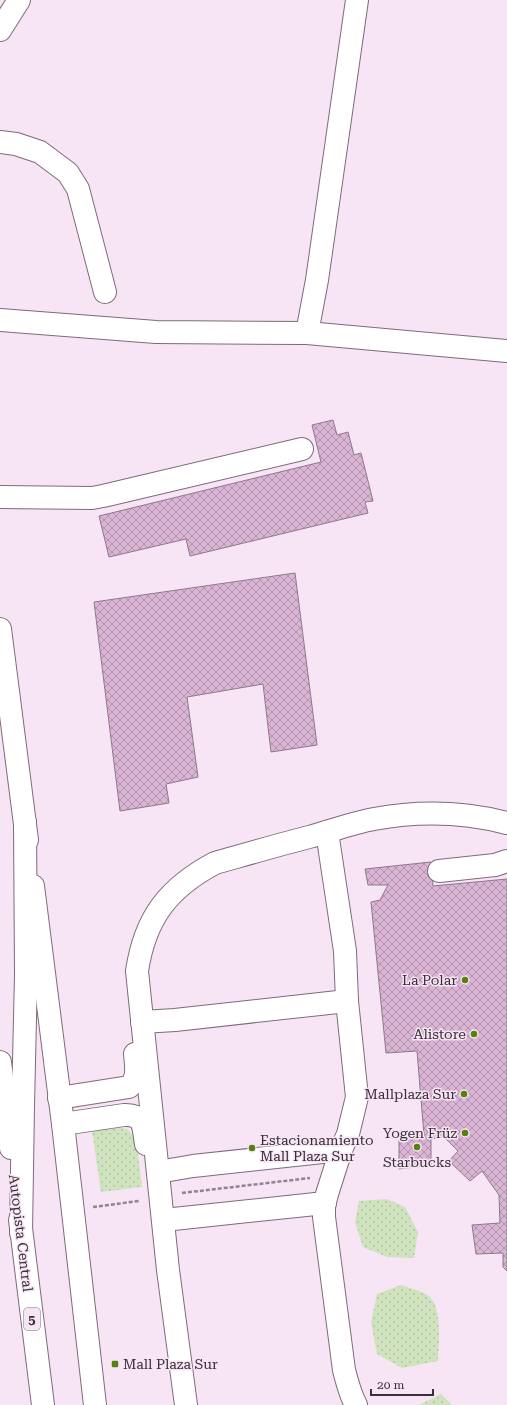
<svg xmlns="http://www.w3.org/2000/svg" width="507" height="1405" font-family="'Roboto Serif',serif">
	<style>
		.grass { fill: url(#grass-dots) }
		.building { fill: url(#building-cross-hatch); stroke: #8b7a89 }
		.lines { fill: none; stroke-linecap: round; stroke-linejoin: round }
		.minor-casing { stroke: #7c6c7a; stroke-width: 24 }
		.major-casing { stroke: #7c6c7a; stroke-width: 24 }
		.highway-casing { stroke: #7c6c7a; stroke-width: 24 }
		.path { stroke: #918490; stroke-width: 2.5; stroke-dasharray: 4 2; stroke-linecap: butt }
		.minor { stroke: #fff; stroke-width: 22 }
		.major { stroke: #fff; stroke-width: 22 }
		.highway { stroke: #fff; stroke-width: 22 }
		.poi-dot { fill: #54820f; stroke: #f7e4f4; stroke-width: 1.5 }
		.labels { text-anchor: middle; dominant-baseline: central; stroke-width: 3; stroke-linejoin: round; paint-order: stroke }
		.shield { fill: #f7e4f4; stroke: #716670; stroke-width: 1 }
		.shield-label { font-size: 13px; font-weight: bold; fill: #373037 }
		.poi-label { font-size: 14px; fill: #373037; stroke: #f7e4f4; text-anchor: end }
		.street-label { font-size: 14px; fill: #373037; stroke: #f7e4f4 }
	</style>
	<defs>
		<pattern id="grass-dots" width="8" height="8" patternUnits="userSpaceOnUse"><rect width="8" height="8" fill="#cfe4be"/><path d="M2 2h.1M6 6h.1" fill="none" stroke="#b2c4a4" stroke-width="1.8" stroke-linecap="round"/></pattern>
		<pattern id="building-cross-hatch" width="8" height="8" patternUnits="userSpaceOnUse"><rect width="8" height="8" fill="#dab4d5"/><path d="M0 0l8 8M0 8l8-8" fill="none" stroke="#b293ae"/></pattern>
	</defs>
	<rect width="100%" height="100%" fill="#f7e4f4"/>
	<!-- grass -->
	<g class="grass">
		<polygon points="118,1127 127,1129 136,1138 142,1187 101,1192 92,1131"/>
		<polygon points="387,1199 405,1207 418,1232 414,1258 387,1257 363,1247 355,1222 359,1201"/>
		<path d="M401,1285C409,1288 419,1290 427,1295C443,1304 439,1345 438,1361L402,1368L377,1354L371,1323L377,1294Z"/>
		<polygon points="441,1394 452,1405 419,1405"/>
	</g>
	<!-- building -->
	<g class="building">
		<polygon points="333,420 337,435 348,432 354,455 361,453 373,501 365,502 368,513 190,556 186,539 109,557 99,516 321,462 312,425"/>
		<polygon points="295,573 317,745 271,752 263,684 187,697 198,777 166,784 169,803 120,811 94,602"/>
		<polygon points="431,862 433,886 507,879 507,1271 503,1267 503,1253 476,1254 472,1225 500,1223 499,1195 482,1171 470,1181 449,1161 458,1151 444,1137 431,1139 431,1165 399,1169 399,1140 411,1136 424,1135 417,1051 386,1053 371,902 380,900 388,885 368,885 365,869"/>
	</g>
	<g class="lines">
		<defs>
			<g id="minor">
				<polyline points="0,30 19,0"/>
				<polyline points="0,142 16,144 40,152 68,173 78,189 105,292"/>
				<polyline points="0,320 156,332 307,333 507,351"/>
				<polyline points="307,333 317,280 357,0"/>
				<polyline points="0,497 92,498 103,496 302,449"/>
				<path d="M327,832L345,951L347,1001L357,1097L348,1134L341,1150L327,1194L324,1206V1217L344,1370C347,1382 350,1394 356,1405"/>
				<polyline points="439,871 495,865 507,861"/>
				<polyline points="142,1022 175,1020 347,1001"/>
				<path d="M59,1098L129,1087C139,1079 136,1065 135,1054"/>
				<path d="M63,1124L124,1115C146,1114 143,1129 146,1144"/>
				<polyline points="158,1172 193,1166 341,1150"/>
				<polyline points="164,1220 325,1203"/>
				<path d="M186,1405L168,1270L137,971C145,918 168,888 215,863C247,854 278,845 309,837C331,831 352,823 374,819C417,811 464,812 507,823"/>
			</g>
			<g id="major">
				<polyline points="0,629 27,840"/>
				<polyline points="33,886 63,1124 95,1405"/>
			</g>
			<g id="highway">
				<polyline points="0,1062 11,1148"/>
				<polyline points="20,1220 43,1405"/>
				<polyline points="21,1233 23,1106 26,974 25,822"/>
			</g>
		</defs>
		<!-- minor casing -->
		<use href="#minor" class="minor-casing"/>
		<!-- major casing -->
		<use href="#major" class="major-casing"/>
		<!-- highway casing -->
		<use href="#highway" class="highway-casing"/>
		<!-- path -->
		<g class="path">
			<polyline points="182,1193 310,1178"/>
			<polyline points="93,1207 139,1201"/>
		</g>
		<!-- minor -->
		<use href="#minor" class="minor"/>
		<!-- major -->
		<use href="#major" class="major"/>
		<!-- highway -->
		<use href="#highway" class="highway"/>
	</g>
	<!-- markers -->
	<g class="poi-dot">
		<circle cx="465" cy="980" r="4"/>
		<circle cx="474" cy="1034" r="4"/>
		<circle cx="464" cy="1094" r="4"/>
		<circle cx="465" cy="1133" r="4"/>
		<circle cx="417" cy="1147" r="4"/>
		<circle cx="252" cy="1148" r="4"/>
		<rect x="111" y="1360" width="8" height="8" rx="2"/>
	</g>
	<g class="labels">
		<!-- shield labels -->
		<rect class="shield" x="24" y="1308" width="16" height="22" rx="3"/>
		<g class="shield-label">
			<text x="32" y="1319">5</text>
		</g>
		<!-- poi labels -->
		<g class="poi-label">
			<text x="457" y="980">La Polar</text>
			<text x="466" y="1034">Alistore</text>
			<text x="456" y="1094">Mallplaza Sur</text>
			<text x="457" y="1133">Yogen Früz</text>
			<text x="260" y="1140" text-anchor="start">Estacionamiento<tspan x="260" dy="16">Mall Plaza Sur</tspan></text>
			<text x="417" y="1162" text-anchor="middle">Starbucks</text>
			<text x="123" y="1364" text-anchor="start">Mall Plaza Sur</text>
		</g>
		<!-- street labels -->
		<g class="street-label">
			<text transform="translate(21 1233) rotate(83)">Autopista Central</text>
		</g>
	</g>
	<!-- scale -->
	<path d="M371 1389v6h62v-6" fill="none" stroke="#373037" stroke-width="2"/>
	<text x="377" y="1389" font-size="12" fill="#373037" stroke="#f7e4f4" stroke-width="3" paint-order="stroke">20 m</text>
</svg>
